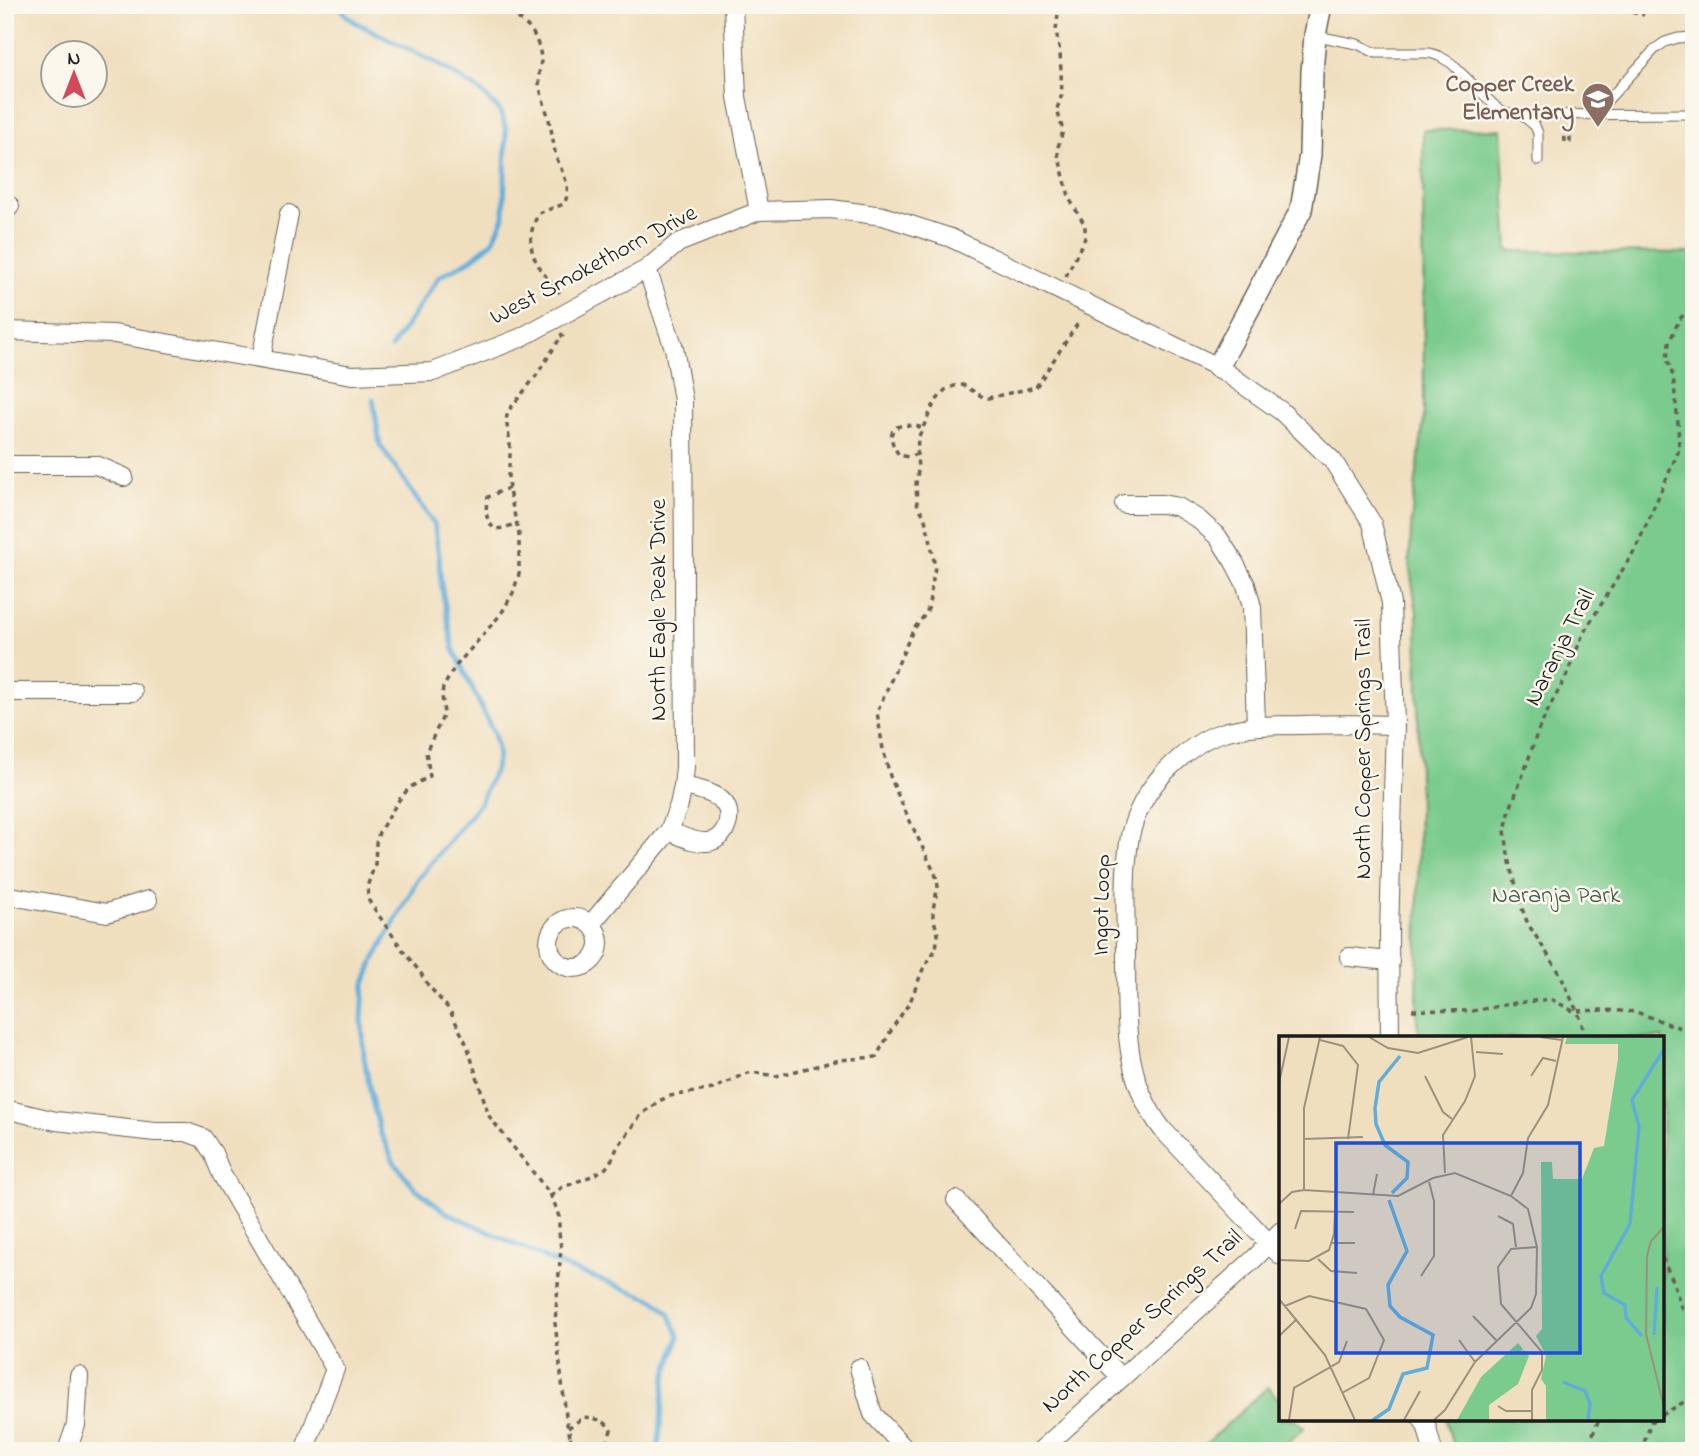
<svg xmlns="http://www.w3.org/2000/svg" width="1699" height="1456" font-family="'Indie Flower',sans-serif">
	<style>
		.green { fill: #7acb8d; stroke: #4b7454; stroke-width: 2 }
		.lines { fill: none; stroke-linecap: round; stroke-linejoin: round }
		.stream { stroke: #61adda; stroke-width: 5 }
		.service-casing { stroke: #666055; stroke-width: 11 }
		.minor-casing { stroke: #666055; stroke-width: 20 }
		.tertiary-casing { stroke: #666055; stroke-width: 24 }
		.path { stroke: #666055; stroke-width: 3.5; stroke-dasharray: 5 5; stroke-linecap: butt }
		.service { stroke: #fff; stroke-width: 9 }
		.minor { stroke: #fff; stroke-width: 18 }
		.tertiary { stroke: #fff; stroke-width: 21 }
		.labels { text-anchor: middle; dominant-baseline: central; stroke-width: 5; stroke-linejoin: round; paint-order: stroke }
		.education-label { font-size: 24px; font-weight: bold; fill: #785e54; stroke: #fbf7ec; text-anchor: end }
		.street-label { font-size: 24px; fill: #1c1c1c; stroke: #fbf7ec }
		.park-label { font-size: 24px; fill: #3d5944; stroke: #fbf7ec }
		.inset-river { fill: none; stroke: #61adda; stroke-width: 3.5 }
		.inset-road { fill: none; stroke: #9b917e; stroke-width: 2 }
		.view { fill: #1d4ed8; fill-opacity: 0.15; stroke: #1d4ed8; stroke-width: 3.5 }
		.inset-edge { fill: none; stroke: #1c1c1c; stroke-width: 3.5 }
	</style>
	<rect width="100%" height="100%" fill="#fbf7ec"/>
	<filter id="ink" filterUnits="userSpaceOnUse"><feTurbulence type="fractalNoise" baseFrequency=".0143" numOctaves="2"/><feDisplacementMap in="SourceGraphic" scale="14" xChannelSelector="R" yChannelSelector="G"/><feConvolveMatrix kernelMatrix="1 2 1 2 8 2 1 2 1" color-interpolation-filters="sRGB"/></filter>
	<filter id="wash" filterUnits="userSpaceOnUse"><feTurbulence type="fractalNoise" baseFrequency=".00686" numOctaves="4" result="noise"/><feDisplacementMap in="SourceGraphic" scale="28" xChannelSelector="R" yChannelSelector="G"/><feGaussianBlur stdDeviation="1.57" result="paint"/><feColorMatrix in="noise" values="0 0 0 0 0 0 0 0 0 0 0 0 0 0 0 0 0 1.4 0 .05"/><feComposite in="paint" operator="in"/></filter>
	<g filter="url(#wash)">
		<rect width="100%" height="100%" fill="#f0dfbf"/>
		<!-- green -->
		<g class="green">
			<polygon points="1501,129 1508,251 1694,253 1694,1451 1454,1451 1446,1419 1662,1419 1662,1038 1420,1038 1417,1021 1419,781 1417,612 1409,564 1412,514 1424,416 1423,130"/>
			<polygon points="1268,1387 1281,1402 1281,1419 1296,1419 1304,1428 1278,1451 1198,1451"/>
		</g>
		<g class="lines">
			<!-- stream -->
			<g class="stream">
				<polyline points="340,5 345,14 355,22 434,62 479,90 500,111 506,130 504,217 493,241 470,260 439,277 391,348"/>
				<polyline points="373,399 380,445 434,524 439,556 441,584 453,648 494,734 498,754 495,769 480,803 418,879 374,960 364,987 362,1018 364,1057 372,1101 380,1132 394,1162 415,1188 446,1212 560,1265 655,1300 670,1315 679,1336 665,1380 658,1451"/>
			</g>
		</g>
	</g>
	<g filter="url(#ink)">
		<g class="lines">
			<defs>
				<g id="service">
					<polyline points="1317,36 1357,44 1376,53 1430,53 1439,56 1451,63 1496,107 1505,112 1522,115 1535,126 1538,133 1538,161"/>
					<polyline points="1589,114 1607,101 1655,49 1665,42 1678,38 1694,37"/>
					<polyline points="1522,115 1694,114"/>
				</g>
				<g id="minor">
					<polyline points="733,5 737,97 759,211"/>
					<polyline points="5,212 10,206"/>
					<polyline points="5,331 114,334 352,375 433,372 520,338 647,269 678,243 759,211 831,209 883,216 951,238 1218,367 1281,411 1333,461 1372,523 1391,603 1395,725 1389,933 1390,1038"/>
					<polyline points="261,359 289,214"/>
					<polyline points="5,465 96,465 124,477"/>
					<polyline points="1124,504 1162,504 1178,507 1198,519 1218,537 1234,562 1246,585 1252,607 1256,725"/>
					<polyline points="5,692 133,692"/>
					<path d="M669,831C681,836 694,843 707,842C724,841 735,817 724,803C715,792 697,789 683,786"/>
					<polyline points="5,895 107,913 148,900"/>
					<circle cx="574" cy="943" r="25"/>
					<polyline points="591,924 669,831 679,805 683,786 685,767 683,400 674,348 647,269"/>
					<polyline points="1349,957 1390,961"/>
					<polyline points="5,1109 56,1121 155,1132 186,1132 203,1138 213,1153 222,1175 335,1369 304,1451"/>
					<polyline points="956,1200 1121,1378"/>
					<path d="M1281,1256L1163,1130C1122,1078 1127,1021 1126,958C1126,918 1123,876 1130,836C1135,813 1148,789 1165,772C1180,757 1200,739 1221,733C1247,725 1273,725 1300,725C1332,724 1364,724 1395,725"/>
					<polyline points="859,1368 873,1414 907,1451"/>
					<polyline points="1422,1419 1426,1425 1433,1451"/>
					<polyline points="67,1451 76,1425 79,1376"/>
					<polyline points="1040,1451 1255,1258 1281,1231"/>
				</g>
				<polyline id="tertiary" points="1218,367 1301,210 1310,155 1312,72 1315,35 1321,5"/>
			</defs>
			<!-- service casing -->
			<use href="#service" class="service-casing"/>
			<!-- minor casing -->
			<use href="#minor" class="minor-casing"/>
			<!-- tertiary casing -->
			<use href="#tertiary" class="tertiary-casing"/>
			<!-- path -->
			<g class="path">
				<path d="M503,5C512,16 527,22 534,35C538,43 541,52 541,61C540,68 538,76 539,83C541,95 546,108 549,120C552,131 553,142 555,152C559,171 574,184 564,204L539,213C520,247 537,267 560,293"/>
				<polyline points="1059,5 1056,31 1060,52 1062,94 1057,109 1063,131 1058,147 1058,154 1070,200 1085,225 1085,238 1066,276"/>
				<polyline points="1613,5 1644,15"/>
				<polyline points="1564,127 1565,142 1570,142 1570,130"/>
				<polyline points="561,333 563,338 559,340 536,376 509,410 506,419 510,443 510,456 508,476 509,491 519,534 519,574 513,593 501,614 454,668 443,688 442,695 444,714 426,752 430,776 409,788 399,800 379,832 376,843 375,864 367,887 369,901 404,952 420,972 428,985 449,1009 467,1045 489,1116 550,1194 555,1205 559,1217 559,1232 561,1248 555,1323 567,1424 570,1436 564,1451"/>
				<path d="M917,454L908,457L899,455C881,429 897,420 923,428"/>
				<path d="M509,488L503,490L488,497C485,509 485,521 495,529L504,528L517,523"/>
				<polyline points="1412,1010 1472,1011 1516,1003 1551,999 1573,1011 1605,1010 1636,1012 1694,1033"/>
				<polyline points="1585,1038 1581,1020 1559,972 1528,924 1521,906 1508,854 1505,830 1510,809 1527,764 1537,733 1550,706 1566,677 1583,634 1636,548 1679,450 1678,423 1673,376 1667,359 1669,343 1679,320 1694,303"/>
				<polyline points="551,1196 561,1188 594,1175 606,1168 612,1159 617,1148 641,1115 659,1101 670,1096 713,1089 744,1074 752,1072 776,1076 840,1060 876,1057 895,1024 910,1002 923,969 936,949 938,934 933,917 933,909 938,886 936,876 900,800 890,776 883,749 877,712 913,630 924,616 928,609 935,567 930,538 924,516 917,503 916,484 918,470 917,454 918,438 935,402 945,390 954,386 963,385 983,397 988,398 1036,387 1080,320"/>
				<polyline points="1662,1258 1673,1281 1681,1307 1694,1315"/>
				<polyline points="1662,1415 1694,1396"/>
				<path d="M568,1428L584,1417C597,1419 604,1419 611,1430L606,1448L601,1451"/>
				<polyline points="570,1437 577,1451"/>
				<polyline points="1581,1451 1593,1434 1599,1419"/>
				<polyline points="1641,1451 1651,1422 1655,1419"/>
			</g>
			<!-- service -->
			<use href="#service" class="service"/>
			<!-- minor -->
			<use href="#minor" class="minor"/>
			<!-- tertiary -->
			<use href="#tertiary" class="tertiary"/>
		</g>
	</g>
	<!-- icons -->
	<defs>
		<symbol id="school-pin" viewBox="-11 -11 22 30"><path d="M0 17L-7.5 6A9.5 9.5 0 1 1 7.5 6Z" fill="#8d6e63" stroke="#fbf7ec"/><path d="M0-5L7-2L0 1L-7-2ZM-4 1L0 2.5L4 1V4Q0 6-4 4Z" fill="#fff"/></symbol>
	</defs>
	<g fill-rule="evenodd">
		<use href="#school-pin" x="1579" y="80" width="38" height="52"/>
	</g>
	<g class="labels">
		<!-- education labels -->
		<g class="education-label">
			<text x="1574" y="85">Copper Creek<tspan x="1574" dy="28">Elementary</tspan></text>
		</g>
		<!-- street labels -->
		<g class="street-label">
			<text transform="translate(594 266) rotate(-28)">West Smokethorn Drive</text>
			<text transform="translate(659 610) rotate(-90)">North Eagle Peak Drive</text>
			<text transform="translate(1561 648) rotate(-63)">Naranja Trail</text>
			<text transform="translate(1364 749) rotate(-90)">North Copper Springs Trail</text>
			<text transform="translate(1103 905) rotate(-89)">Ingot Loop</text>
			<text transform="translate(1143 1322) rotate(-42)">North Copper Springs Trail</text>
		</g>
		<!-- park labels -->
		<g class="park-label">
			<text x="1556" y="896">Naranja Park</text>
		</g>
	</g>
	<!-- overview -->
	<g transform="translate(1279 1036)">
		<rect width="385" height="385" fill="#f0dfbf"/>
		<path d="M288,1H385V384H267V350L262,343L267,320L257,300L263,293L262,126H273L274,143H303L315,112L325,110L339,23V8H286ZM239,307L244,313L239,319L245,314L250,320L239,348L210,369V384H178L202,341Z" fill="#7acb8d"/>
		<path class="inset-river" d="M113,157L128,142L129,126L106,109L97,88L96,72L100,46L121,20M375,299L378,251M363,300L347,282L346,269L325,257L322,240L351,188L360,91L353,64L385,13M284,346L306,355L311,367L309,384M94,384L110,373L124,338L148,332L154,299L121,281L111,270L109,249L128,215L110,164"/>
		<path class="inset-road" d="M90,1L109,12L139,17L189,1M261,1L283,4M41,4L64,10L79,29L69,103M197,16L224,18M146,40L164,76L173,83M252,40L264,22L277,25M0,47L10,1M24,103L84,101M166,137L164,99L186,65L196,40L192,1M25,154V72L41,1M94,159L98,138M232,160L244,137L249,102L269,69L284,1M0,168L13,156L25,154L119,160L154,142L176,137L232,160L249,173L258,211L257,258L252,272L196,326L166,374L155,384M219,180L234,188L237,211M385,191L372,205L368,220L367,298L385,371M16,193L22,175L75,176M53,207H76M39,223L52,235L78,237M0,224L30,225L50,214L55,198L58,137M142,240L155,220V165L150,146M0,263L46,319L76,384M6,270L30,260L87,273L105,304L90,342L63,357M194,280L218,305M0,300L18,283M180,304L196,326M219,370L227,375H253M10,384L15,352L60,326L68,305M125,384L141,355M253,384V354L263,334V316L222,268L219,231L232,213L258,211"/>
		<path class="view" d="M57,107H301V317H57Z"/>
		<rect width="385" height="385" class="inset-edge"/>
	</g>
	<!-- margin -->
	<rect width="1699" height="1456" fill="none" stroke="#fbf7ec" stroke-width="28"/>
	<!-- north arrow -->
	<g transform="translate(74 74)"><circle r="33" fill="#fbf7ec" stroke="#a29f99" stroke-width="2"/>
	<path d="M0-5L12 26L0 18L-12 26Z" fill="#d1495b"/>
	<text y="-10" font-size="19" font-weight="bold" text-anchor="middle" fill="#1c1c1c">N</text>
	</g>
</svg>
